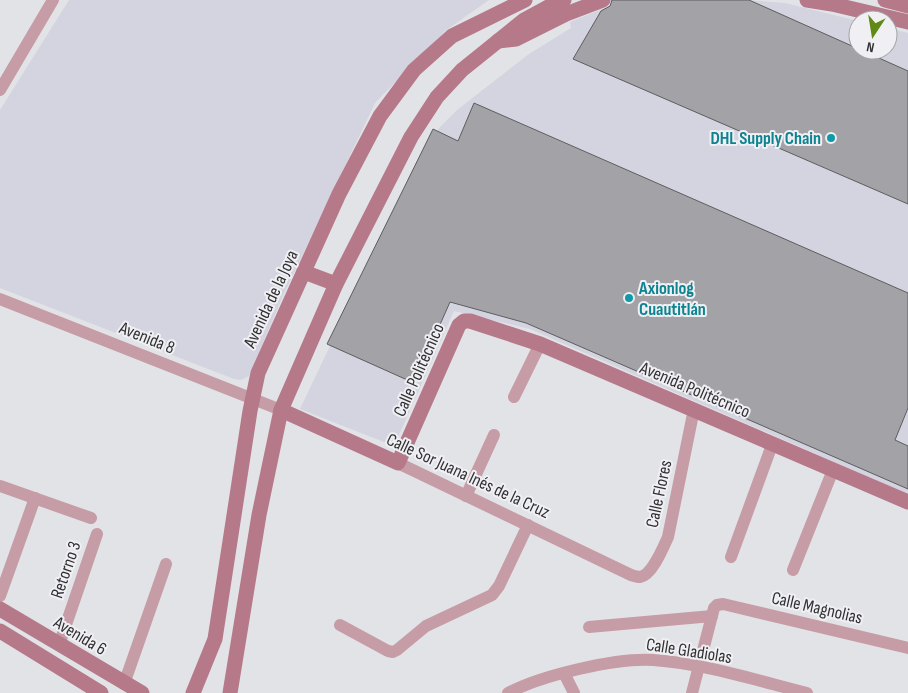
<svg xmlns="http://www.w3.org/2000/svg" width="908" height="693" font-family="'Sofia Sans Condensed',sans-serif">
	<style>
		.built { fill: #d3d4df }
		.building { fill: #a3a3a7; stroke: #5c5d60 }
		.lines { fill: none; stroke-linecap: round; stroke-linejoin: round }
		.street { stroke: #c69ca6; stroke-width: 12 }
		.secondary { stroke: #b57989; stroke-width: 15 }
		.culture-dot { fill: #0f9aa8; stroke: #f0f0f4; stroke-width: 2 }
		.labels { text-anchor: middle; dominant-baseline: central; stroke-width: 4; stroke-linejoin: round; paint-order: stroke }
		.culture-label { font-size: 18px; font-weight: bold; fill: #0d838f; stroke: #f0f0f4; text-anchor: end }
		.street-label { font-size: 18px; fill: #313133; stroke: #f0f0f4 }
	</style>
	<rect width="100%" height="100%" fill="#e2e3e7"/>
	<!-- built -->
	<g class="built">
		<polygon points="69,0 489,0 445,31 375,103 283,296 249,376 241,380 234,379 0,288 0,110"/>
		<polygon points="747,0 785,3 858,21 858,50 888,50 888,28 908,33 908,494 530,329 454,311 394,446 300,409 411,176 439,128 457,110 529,54 571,28 570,22 622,1"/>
	</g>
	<!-- building -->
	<g class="building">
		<polygon points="612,0 749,0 908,71 908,204 573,59 601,11 610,6"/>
		<polygon points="474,103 908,293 908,408 895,440 908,446 908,489 526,323 450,302 414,383 327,344 433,129 458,141"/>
	</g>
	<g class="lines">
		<!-- street -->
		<g class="street">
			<polyline points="0,90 53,0"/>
			<polyline points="0,299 281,410"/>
			<polyline points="514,397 540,344"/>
			<path d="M398,463L631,575C634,576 637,577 640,577C652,575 663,548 668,537L694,409"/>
			<polyline points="0,486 91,518"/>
			<polyline points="466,496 494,435"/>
			<polyline points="731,557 772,445"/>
			<polyline points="793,570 833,470"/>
			<polyline points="0,596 35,498"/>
			<polyline points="340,625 388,651 393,652 397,650 426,626 492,595 499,586 528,525"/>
			<polyline points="589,627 712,616"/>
			<polyline points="59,645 97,534"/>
			<polyline points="564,673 574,693"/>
			<polyline points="124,684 166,564"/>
			<path d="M508,693C542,675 615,658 653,660C702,663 759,681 807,693"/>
			<polyline points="692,693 714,608 717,605 723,604 908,648"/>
		</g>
		<!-- secondary -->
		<g class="secondary">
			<polyline points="807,0 832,4 908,22"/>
			<polyline points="885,0 908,6"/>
			<polyline points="498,41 516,39 566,14 603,0"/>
			<polyline points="304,272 336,284"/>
			<polyline points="281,410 398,463 459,325 464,321 470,321 540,344 908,502"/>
			<polyline points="0,609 142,693"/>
			<polyline points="0,631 101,693"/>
			<polyline points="193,693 215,639 250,411 258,373 339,194 380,116 414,70 452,36 525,0"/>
			<polyline points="230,693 259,515 281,410 336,284 411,137 437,97 462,70 524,20 550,6 564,0"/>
		</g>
	</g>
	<!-- markers -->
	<g class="culture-dot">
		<circle cx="831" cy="138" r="5"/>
		<circle cx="629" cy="298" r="5"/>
	</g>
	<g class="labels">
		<!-- culture labels -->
		<g class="culture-label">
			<text x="821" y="138">DHL Supply Chain</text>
			<text x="639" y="288" text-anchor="start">Axionlog<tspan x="639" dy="21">Cuautitlán</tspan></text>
		</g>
		<!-- street labels -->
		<g class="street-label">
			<text transform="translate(271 299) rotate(-65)">Avenida de la Joya</text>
			<text transform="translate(147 338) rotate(22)">Avenida 8</text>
			<text transform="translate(419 370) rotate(-66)">Calle Politécnico</text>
			<text transform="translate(695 390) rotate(23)">Avenida Politécnico</text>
			<text transform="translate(468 476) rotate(25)">Calle Sor Juana Inés de la Cruz</text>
			<text transform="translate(659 494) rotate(-78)">Calle Flores</text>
			<text transform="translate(66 570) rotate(-71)">Retorno 3</text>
			<text transform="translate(817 608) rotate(13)">Calle Magnolias</text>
			<text transform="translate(80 636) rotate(31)">Avenida 6</text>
			<text transform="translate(689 651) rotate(9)">Calle Gladiolas</text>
		</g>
	</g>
	<!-- north arrow -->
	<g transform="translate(873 35) rotate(192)"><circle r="24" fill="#f0f0f4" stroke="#a4a4a7"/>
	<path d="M0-4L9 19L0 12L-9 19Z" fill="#618915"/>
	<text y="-8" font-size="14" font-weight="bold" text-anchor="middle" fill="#313133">N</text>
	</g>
</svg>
